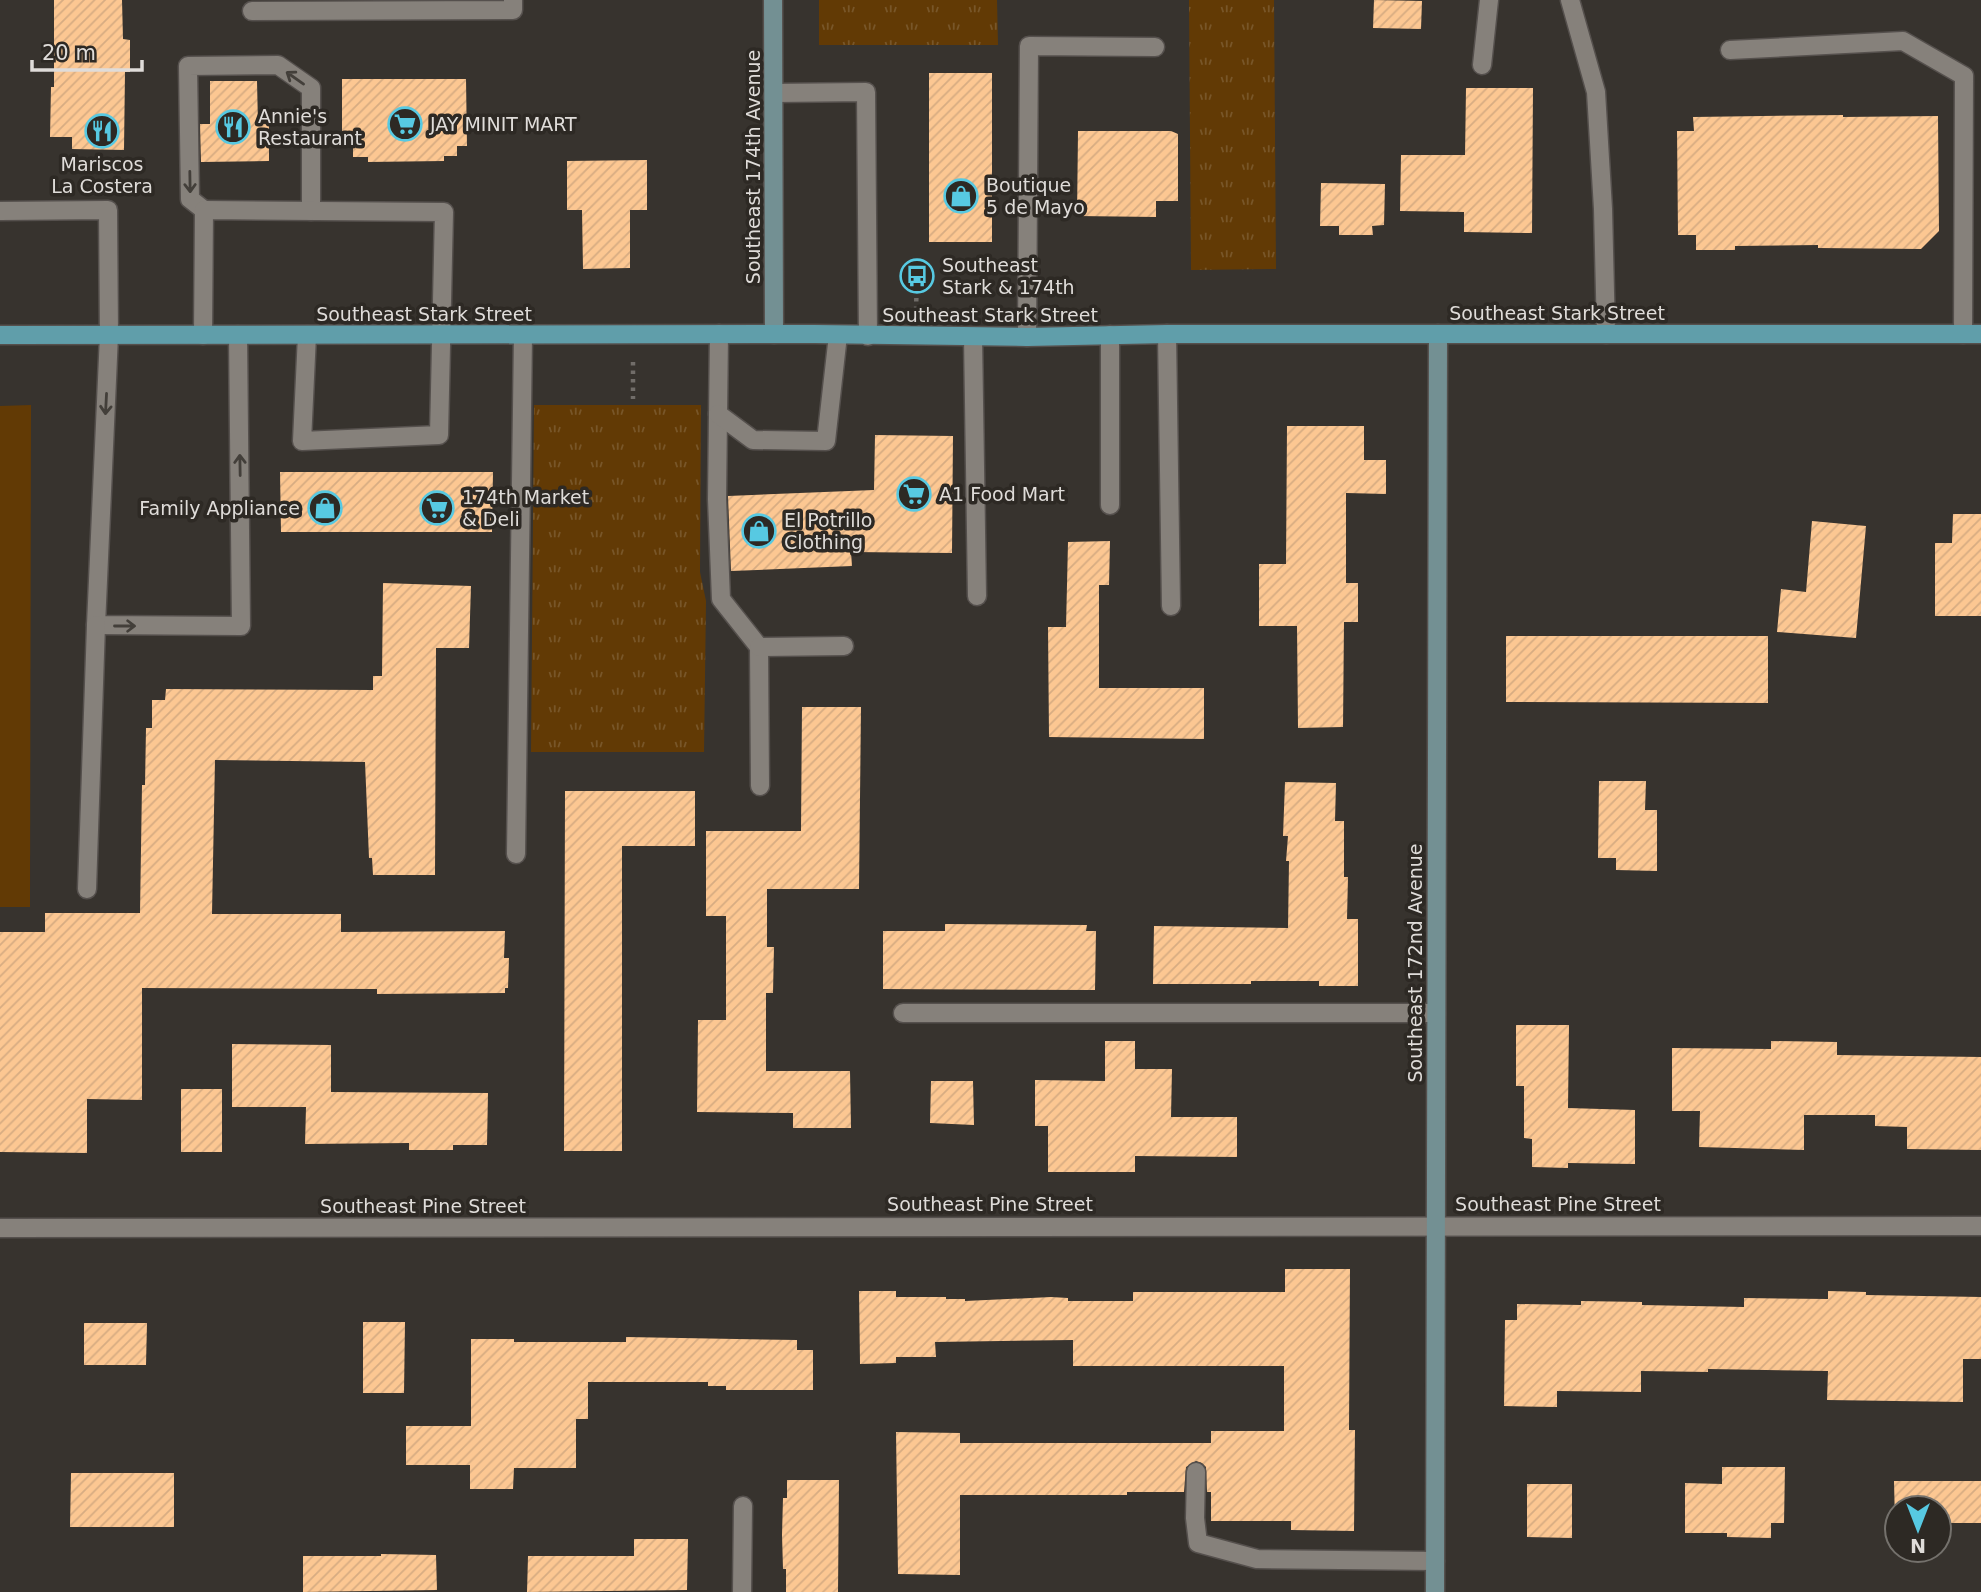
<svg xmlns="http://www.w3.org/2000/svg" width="1981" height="1592" font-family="'DejaVu Sans',sans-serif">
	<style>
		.grass { fill: url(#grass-tufts) }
		.green { fill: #623a05 }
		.building { fill: url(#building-hatch) }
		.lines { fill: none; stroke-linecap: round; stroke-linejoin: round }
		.lane-casing { stroke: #55504d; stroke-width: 21 }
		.street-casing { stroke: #55504d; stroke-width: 21 }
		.secondary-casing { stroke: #55504d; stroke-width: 21 }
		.primary-casing { stroke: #55504d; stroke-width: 21 }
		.path { stroke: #716d69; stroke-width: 4.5; stroke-dasharray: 3.5 5; stroke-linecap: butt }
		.lane { stroke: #86817b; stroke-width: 18 }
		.street { stroke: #86817b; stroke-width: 18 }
		.secondary { stroke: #739093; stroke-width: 18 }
		.primary { stroke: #609eaa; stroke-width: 18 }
		.oneway { stroke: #433f3a }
		.labels { text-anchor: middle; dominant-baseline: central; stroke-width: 7; stroke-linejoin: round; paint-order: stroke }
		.poi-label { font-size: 19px; fill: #dfdcd9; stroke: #2d2924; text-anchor: start }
		.street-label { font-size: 19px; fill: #dfdcd9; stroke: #2d2924 }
	</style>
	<defs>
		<pattern id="grass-tufts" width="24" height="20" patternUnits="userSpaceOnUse" patternTransform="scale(1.75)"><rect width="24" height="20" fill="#623a05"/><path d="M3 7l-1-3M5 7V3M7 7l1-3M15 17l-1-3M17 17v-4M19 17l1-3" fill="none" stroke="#785629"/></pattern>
		<pattern id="building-hatch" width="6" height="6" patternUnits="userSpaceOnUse" patternTransform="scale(1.75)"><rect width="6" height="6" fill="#fcc792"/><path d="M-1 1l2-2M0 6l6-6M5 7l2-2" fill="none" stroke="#d7ac82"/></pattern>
	</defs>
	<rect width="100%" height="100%" fill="#37332e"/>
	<!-- grass -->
	<g class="grass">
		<polygon points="819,0 997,0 998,45 819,45"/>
		<polygon points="1189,0 1274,0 1276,269 1191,270"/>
		<polygon points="534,405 701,405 700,572 706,601 704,752 531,752"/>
	</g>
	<!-- green -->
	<polygon class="green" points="31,405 30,907 0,907 0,406"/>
	<!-- building -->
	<g class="building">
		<polygon points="54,0 122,0 123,39 130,40 130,72 125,72 124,150 72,149 72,137 50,137 51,87 54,87"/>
		<polygon points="1374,0 1422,1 1421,29 1373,28"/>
		<rect x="929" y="73" width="63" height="169"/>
		<polygon points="342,79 466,79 467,146 457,146 457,156 444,156 444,161 368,162 368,157 353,157 353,147 342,147"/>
		<polygon points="210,81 257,81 258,124 269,124 269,161 201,162 200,124 210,124"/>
		<polygon points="1466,88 1533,88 1532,233 1464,232 1464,212 1400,211 1401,155 1465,155"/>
		<polygon points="1843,115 1843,117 1938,116 1939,231 1921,249 1818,248 1818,245 1735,246 1735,250 1696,250 1696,235 1678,235 1677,131 1694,131 1693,117"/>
		<polygon points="1078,131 1171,131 1178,134 1178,201 1156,201 1156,217 1077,216"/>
		<polygon points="647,160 647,210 630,210 630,268 583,269 582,210 567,210 567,161"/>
		<polygon points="1321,183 1385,184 1384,225 1372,226 1373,235 1339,235 1339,226 1320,226"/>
		<polygon points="1287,426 1364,426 1364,460 1386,460 1386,494 1346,493 1346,583 1358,583 1358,622 1344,622 1343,727 1298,728 1297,626 1259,626 1259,564 1286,564"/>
		<polygon points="875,435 953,436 952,553 851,552 852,566 731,571 728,496 874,490"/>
		<polygon points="280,472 493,472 492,532 281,532"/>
		<polygon points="1953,514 1981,514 1981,616 1935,616 1935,543 1952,543"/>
		<polygon points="1812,521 1866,526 1856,638 1777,632 1781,589 1806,592"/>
		<polygon points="1110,541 1109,585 1099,585 1099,688 1204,688 1204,739 1049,737 1048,627 1066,627 1068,542"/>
		<polygon points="383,583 471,586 469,648 436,648 435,875 373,875 372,858 369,858 365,762 215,760 212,914 341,914 341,932 505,931 504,958 509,958 508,988 505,988 505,993 377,994 377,989 142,988 142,1100 87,1099 87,1153 0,1152 0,932 45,932 45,913 140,913 142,785 145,785 146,728 152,728 152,700 165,700 166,689 373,690 373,676 382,676"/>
		<polygon points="1506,636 1768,636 1768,703 1506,702"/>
		<polygon points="802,707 861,707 859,889 767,889 767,947 774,947 773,993 766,993 766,1071 850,1071 851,1128 793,1128 793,1113 697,1112 698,1020 726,1020 726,916 706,916 706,831 801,831"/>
		<polygon points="1599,781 1646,781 1645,810 1657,810 1657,871 1616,870 1616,858 1598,858"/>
		<polygon points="1285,782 1336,783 1335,821 1344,821 1344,877 1348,877 1347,919 1358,919 1358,986 1319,986 1319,981 1251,981 1251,984 1153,984 1154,926 1288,928 1289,861 1286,861 1288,836 1283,836"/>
		<polygon points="565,791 695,791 695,846 622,846 622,1151 564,1151"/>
		<polygon points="945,924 1087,925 1086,931 1096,931 1095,990 883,989 883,931 945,931"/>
		<polygon points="1516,1025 1569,1025 1568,1108 1635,1110 1635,1164 1568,1163 1568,1168 1532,1167 1532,1139 1524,1138 1524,1086 1516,1086"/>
		<polygon points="1105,1041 1135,1041 1135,1069 1172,1069 1171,1117 1237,1117 1237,1157 1135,1156 1135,1172 1048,1172 1048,1126 1035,1126 1035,1080 1105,1081"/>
		<polygon points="1771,1041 1837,1042 1837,1055 1981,1057 1981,1150 1907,1149 1907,1127 1875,1126 1875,1115 1804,1115 1804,1150 1699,1147 1700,1111 1672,1111 1672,1048 1771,1049"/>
		<polygon points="232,1044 331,1045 331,1092 488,1093 487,1145 453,1145 453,1150 409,1150 409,1143 305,1144 306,1107 232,1107"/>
		<polygon points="931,1081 973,1081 974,1125 930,1123"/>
		<rect x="181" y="1089" width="41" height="63"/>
		<polygon points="1285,1269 1350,1269 1349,1430 1355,1430 1354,1531 1291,1530 1291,1521 1211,1521 1211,1492 1207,1492 1206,1467 1202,1463 1196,1461 1186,1467 1184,1492 1127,1492 1127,1495 960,1495 960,1575 898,1574 896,1432 960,1433 960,1443 1211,1443 1211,1431 1284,1431 1284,1366 1073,1366 1073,1340 935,1342 936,1357 896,1357 896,1363 860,1364 859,1291 896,1291 896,1297 946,1297 946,1299 965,1299 965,1301 1051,1297 1068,1298 1068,1301 1133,1301 1133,1292 1285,1292"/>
		<polygon points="1828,1291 1866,1292 1866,1295 1981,1297 1981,1359 1963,1359 1963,1402 1827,1400 1828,1371 1708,1369 1708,1372 1641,1371 1641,1392 1557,1391 1557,1407 1504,1406 1505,1320 1517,1320 1517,1304 1581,1305 1581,1301 1642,1302 1642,1305 1744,1307 1744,1298 1828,1299"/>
		<polygon points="363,1322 405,1322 404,1393 363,1393"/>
		<polygon points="84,1323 147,1323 146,1365 84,1365"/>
		<polygon points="626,1337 797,1340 797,1350 813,1350 813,1390 726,1390 726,1386 708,1386 708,1382 588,1382 588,1419 576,1419 576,1468 514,1468 513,1489 470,1489 470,1465 406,1465 406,1426 471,1426 471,1339 514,1339 514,1342 626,1342"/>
		<polygon points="1722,1467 1785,1467 1784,1523 1771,1523 1771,1538 1727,1537 1727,1533 1685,1533 1685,1483 1722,1484"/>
		<polygon points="71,1473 174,1473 174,1527 70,1527"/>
		<polygon points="787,1480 839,1480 838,1592 786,1592 786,1569 783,1569 782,1535 783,1498 787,1498"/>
		<polygon points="1894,1481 1981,1481 1981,1523 1939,1523 1939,1508 1897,1508 1897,1523 1895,1523"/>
		<polygon points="1527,1484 1572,1484 1572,1538 1527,1537"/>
		<polygon points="634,1539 688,1539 687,1590 527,1592 528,1556 634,1556"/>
		<polygon points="381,1554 436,1555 437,1590 303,1592 303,1556 381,1556"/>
	</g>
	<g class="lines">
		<defs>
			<g id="lane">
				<polyline points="1570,0 1596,92 1603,209 1606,334"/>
				<polyline points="252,11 513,10 513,0"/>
				<polyline points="1730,50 1903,41 1964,76 1963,334"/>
				<polyline points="1482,65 1489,0"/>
				<polyline points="774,93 866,92 868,336"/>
				<polyline points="204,210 190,199 188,66 278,65 311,88 311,211"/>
				<polyline points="0,211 108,210 109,335 96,625 241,626 238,335"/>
				<polyline points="719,334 717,499 721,599 759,647 760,786"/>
				<polyline points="1167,334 1171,606"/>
				<polyline points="203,335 204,210 444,212 439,435 302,441 307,335"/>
				<polyline points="1110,335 1110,505"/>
				<polyline points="973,337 977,596"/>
				<polyline points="1027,337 1029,46 1155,47"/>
				<polyline points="718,414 753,440 826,441 838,335"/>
				<polyline points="759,647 844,646"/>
				<polyline points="516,854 523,335"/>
				<polyline points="87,889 96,625"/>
				<polyline points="903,1013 1436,1013"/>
				<polyline points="1196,1472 1195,1518 1198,1543 1257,1559 1435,1561"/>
				<polyline points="742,1592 743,1506"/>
			</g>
			<polyline id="street" points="0,1228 1981,1226"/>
			<g id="secondary">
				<polyline points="773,0 774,334"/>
				<polyline points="1435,1592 1438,334"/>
			</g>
			<polyline id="primary" points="0,335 815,334 1027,337 1167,334 1981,334"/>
		</defs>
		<!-- lane casing -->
		<use href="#lane" class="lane-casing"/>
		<!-- street casing -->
		<use href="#street" class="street-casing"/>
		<!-- secondary casing -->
		<use href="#secondary" class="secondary-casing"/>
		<!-- primary casing -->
		<use href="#primary" class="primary-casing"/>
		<!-- path -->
		<g class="path">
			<polyline points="916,310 917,276"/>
			<polyline points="633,362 633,399"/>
		</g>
		<!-- lane -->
		<use href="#lane" class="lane"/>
		<!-- street -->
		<use href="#street" class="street"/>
		<!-- secondary -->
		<use href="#secondary" class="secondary"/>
		<!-- primary -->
		<use href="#primary" class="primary"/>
	</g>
	<!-- one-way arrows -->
	<defs><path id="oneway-shaft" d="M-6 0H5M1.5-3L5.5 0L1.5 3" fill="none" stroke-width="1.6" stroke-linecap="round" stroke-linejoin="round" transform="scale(1.75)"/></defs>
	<g class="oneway">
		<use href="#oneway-shaft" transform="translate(295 78) rotate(-145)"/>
		<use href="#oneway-shaft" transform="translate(190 182) rotate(89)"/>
		<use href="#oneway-shaft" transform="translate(106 404) rotate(93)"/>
		<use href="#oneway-shaft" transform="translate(240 465) rotate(-91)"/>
		<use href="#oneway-shaft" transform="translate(125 626)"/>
	</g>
	<!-- icons -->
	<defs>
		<symbol id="supermarket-ring" viewBox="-11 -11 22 22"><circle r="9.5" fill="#2d2924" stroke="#57c9e2" stroke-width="1.5"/><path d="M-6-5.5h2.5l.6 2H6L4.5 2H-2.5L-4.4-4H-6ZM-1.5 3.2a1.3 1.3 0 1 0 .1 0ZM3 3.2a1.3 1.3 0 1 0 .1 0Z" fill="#57c9e2"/></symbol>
		<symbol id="restaurant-ring" viewBox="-11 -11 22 22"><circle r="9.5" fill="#2d2924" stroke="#57c9e2" stroke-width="1.5"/><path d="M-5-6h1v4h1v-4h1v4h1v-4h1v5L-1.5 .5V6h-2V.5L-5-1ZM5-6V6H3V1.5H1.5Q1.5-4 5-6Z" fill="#57c9e2"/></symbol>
		<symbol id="shop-ring" viewBox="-11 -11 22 22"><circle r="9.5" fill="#2d2924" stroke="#57c9e2" stroke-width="1.5"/><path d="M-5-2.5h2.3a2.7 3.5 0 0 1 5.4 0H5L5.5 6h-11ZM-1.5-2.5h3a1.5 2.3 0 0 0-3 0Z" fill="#57c9e2"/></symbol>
		<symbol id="bus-ring" viewBox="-11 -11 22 22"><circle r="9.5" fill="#2d2924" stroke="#57c9e2" stroke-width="1.5"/><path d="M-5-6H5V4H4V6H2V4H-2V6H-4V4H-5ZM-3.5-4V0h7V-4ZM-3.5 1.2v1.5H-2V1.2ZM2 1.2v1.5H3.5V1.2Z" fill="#57c9e2"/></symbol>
	</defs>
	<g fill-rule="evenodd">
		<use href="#supermarket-ring" x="386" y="105" width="38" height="38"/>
		<use href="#restaurant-ring" x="214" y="108" width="38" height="38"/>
		<use href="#restaurant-ring" x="83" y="112" width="38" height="38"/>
		<use href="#shop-ring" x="942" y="177" width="38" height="38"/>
		<use href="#bus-ring" x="898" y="257" width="38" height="38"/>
		<use href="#supermarket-ring" x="895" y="475" width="38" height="38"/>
		<use href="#shop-ring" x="306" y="489" width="38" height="38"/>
		<use href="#supermarket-ring" x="418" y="489" width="38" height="38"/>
		<use href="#shop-ring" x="740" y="512" width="38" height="38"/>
	</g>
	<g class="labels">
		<!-- poi labels -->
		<g class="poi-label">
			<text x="258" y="116">Annie's<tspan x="258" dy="22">Restaurant</tspan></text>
			<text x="430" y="124">JAY MINIT MART</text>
			<text x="102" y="164" text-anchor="middle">Mariscos<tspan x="102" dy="22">La Costera</tspan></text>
			<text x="986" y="185">Boutique<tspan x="986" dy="22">5 de Mayo</tspan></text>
			<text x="942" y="265">Southeast<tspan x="942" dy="22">Stark &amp; 174th</tspan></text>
			<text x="939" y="494">A1 Food Mart</text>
			<text x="462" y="497">174th Market<tspan x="462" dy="22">&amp; Deli</tspan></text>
			<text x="300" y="508" text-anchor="end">Family Appliance</text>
			<text x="784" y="520">El Potrillo<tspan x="784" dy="22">Clothing</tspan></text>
		</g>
		<!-- street labels -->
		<g class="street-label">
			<text transform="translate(753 167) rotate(-90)">Southeast 174th Avenue</text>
			<text x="1557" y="313">Southeast Stark Street</text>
			<text x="424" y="314">Southeast Stark Street</text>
			<text x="990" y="315">Southeast Stark Street</text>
			<text transform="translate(1415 963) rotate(-90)">Southeast 172nd Avenue</text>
			<text x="990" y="1204">Southeast Pine Street</text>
			<text x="1558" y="1204">Southeast Pine Street</text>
			<text x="423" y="1206">Southeast Pine Street</text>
		</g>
	</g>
	<!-- north arrow -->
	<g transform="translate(1918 1529) rotate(180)"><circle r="33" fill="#2d2924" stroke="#74716c" stroke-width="2"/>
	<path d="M0-5L12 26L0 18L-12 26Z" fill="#57c9e2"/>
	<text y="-10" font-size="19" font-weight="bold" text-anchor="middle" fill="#dfdcd9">N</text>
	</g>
	<!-- scale -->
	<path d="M32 60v10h110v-10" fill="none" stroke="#dfdcd9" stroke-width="3.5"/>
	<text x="42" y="60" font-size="21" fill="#dfdcd9" stroke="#2d2924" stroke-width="5" paint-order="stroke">20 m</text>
</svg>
